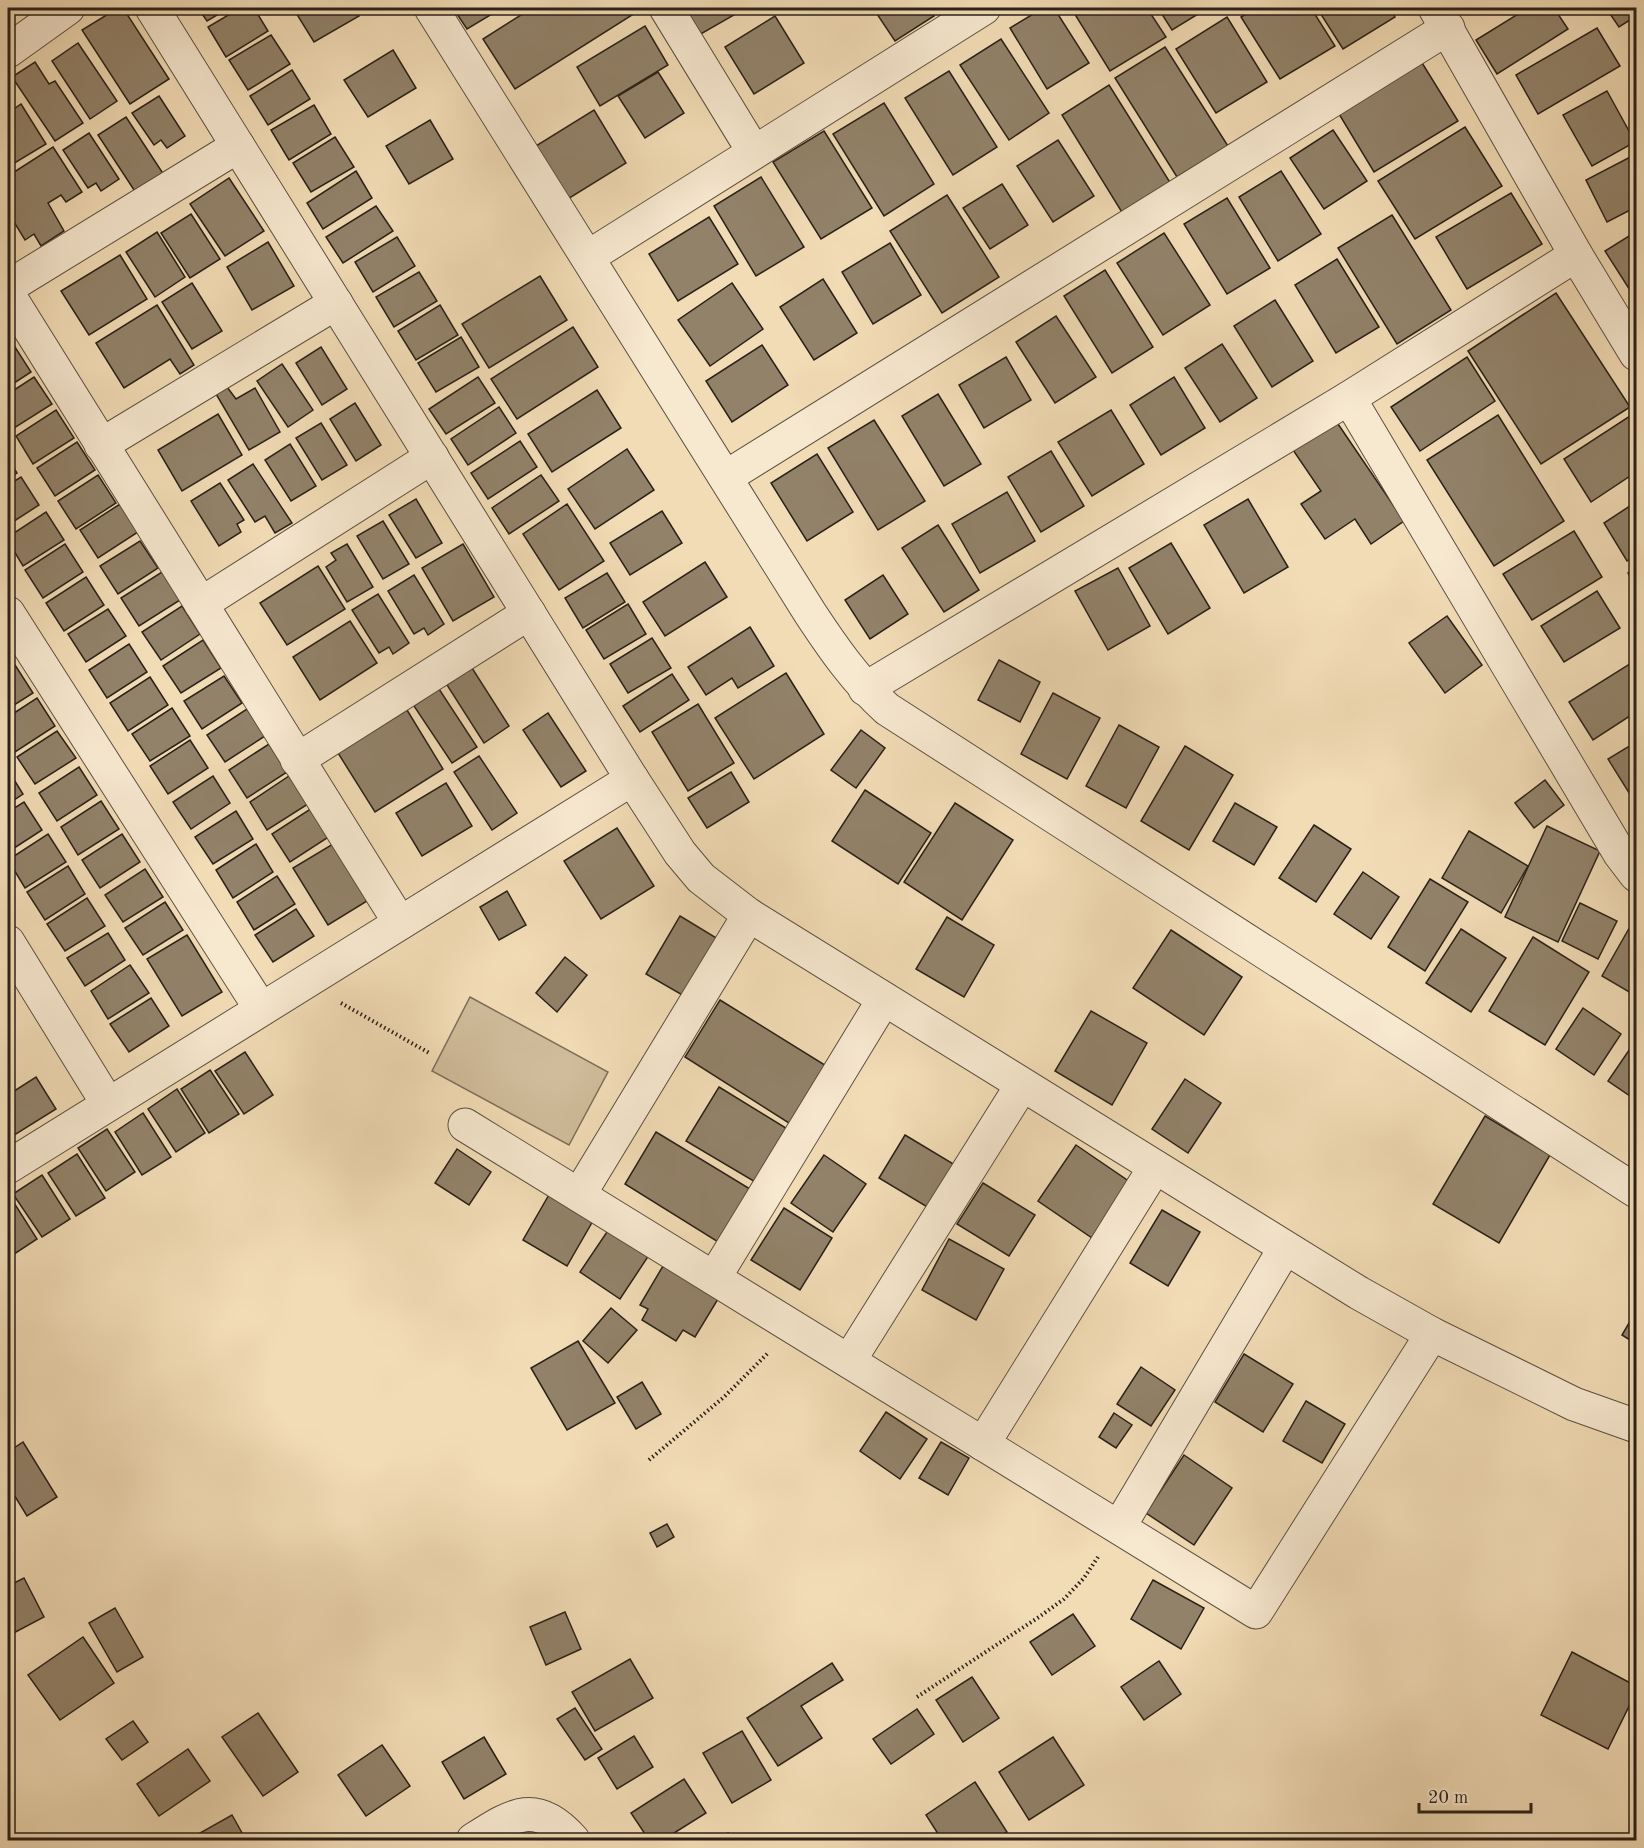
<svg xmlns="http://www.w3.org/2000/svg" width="1644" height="1848" font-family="'Old Standard TT',serif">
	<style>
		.green { fill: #d0bc9b; stroke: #7d6e5a; stroke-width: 1.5 }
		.building { fill: #92826a; stroke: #2a2118; stroke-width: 1.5 }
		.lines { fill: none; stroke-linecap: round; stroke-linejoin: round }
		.minor-casing { stroke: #5c5040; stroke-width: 35 }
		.path { stroke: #2a2118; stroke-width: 4; stroke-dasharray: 1.5 3; stroke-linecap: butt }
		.minor { stroke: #f7e8d0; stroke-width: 33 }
	</style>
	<rect width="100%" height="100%" fill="#f2dcb6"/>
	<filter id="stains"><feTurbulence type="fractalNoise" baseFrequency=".00333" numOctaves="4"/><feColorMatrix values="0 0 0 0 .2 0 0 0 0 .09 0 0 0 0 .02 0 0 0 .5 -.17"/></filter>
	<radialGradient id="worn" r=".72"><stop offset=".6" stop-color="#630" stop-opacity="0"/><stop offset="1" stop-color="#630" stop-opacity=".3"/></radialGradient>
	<!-- green -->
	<polygon class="green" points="470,997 608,1072 569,1145 432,1071"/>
	<!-- building -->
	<g class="building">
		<polygon points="118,8 123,8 169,79 130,104 82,30"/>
		<polygon points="198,8 229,8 207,21"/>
		<polygon points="240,8 254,8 268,31 226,57 208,27"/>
		<polygon points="293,8 354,8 359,16 314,42"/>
		<polygon points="453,8 502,8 467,29"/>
		<polygon points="532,8 639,8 640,10 515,89 483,39"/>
		<polygon points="683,8 746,8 699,35"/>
		<polygon points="873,8 929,8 934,16 895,41"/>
		<polygon points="1043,8 1054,8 1089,63 1047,89 1010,28"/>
		<polygon points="1071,8 1147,8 1166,37 1110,71"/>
		<polygon points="1158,8 1208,8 1172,30"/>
		<polygon points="1256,8 1311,8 1335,46 1280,79 1241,17"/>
		<polygon points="1317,8 1390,8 1395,17 1343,49"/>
		<polygon points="1528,8 1554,8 1568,29 1497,74 1476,40"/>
		<polygon points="1606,8 1636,8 1636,16 1619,27"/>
		<polygon points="775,16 804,63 754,94 725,47"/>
		<polygon points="1227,17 1267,82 1216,113 1176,49"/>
		<polygon points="645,26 668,65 600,106 577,67"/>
		<polygon points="1597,28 1620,66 1538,114 1516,75"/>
		<polygon points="271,35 290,64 248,90 229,60"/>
		<polygon points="1001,39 1049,113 1009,140 960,65"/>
		<polygon points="78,43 117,101 90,119 52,61"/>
		<polygon points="1165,47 1228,146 1177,177 1115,78"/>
		<polygon points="393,50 416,88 368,117 344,80"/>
		<polygon points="1419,58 1458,121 1374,172 1336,109"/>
		<polygon points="35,62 49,84 55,81 83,123 55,141 12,77"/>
		<polygon points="292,70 310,99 268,125 250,96"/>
		<polygon points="949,71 997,147 953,175 905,98"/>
		<polygon points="658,72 684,113 645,138 618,96"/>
		<polygon points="1109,85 1171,184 1123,214 1062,115"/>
		<polygon points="1607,91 1635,142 1592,166 1563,115"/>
		<polygon points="159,96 185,136 167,148 161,140 154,145 132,113"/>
		<polygon points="884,103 934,184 884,216 833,134"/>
		<polygon points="21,104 46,144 8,167 8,113"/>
		<polygon points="314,105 331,134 289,160 271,130"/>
		<polygon points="594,110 626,163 563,202 531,149"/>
		<polygon points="126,117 164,175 136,193 98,135"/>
		<polygon points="430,120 453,159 409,184 386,146"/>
		<polygon points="1465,127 1502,186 1415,239 1378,181"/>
		<polygon points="1333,130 1367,181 1324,209 1290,158"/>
		<polygon points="824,131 872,208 821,239 773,162"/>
		<polygon points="89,133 119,179 101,191 96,183 88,188 63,150"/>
		<polygon points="335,137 354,167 311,192 293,163"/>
		<polygon points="1058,140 1094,196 1053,222 1017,166"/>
		<polygon points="53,147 82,192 66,202 61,195 48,203 64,231 41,246 34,234 25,240 8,212 8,176"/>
		<polygon points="1636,154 1636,207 1607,222 1586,180"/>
		<polygon points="356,171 372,198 323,229 307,203"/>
		<polygon points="1281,171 1321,234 1278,261 1239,197"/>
		<polygon points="761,177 804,247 756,276 714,206"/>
		<polygon points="229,178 264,231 225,256 190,204"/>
		<polygon points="1002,184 1028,225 990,249 963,208"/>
		<polygon points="1511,193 1542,244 1467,289 1436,237"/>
		<polygon points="947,195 999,277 942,313 890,231"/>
		<polygon points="1227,198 1270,268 1227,294 1184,224"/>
		<polygon points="376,206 393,231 343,263 326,237"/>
		<polygon points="191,214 220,259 190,278 161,233"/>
		<polygon points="1392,215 1451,310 1397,344 1338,248"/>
		<polygon points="709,217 738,264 678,301 649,254"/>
		<polygon points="157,232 185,277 155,297 126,252"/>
		<polygon points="1164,233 1210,305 1163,335 1117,263"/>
		<polygon points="1629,236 1636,247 1636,297 1635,298 1605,251"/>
		<polygon points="397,237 415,266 373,292 355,262"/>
		<polygon points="268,242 294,286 252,310 227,267"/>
		<polygon points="890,243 921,295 873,324 842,272"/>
		<polygon points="120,255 147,299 89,335 61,291"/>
		<polygon points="1337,259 1379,327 1336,353 1295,285"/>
		<polygon points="1105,270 1153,347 1112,373 1064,296"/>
		<polygon points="419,272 437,301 394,327 376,297"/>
		<polygon points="540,276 567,320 489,368 462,324"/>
		<polygon points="823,279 857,333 814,360 780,307"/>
		<polygon points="192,283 222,331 192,349 162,302"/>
		<polygon points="732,283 763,329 710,366 678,320"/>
		<polygon points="1556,293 1630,407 1541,464 1468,351"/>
		<polygon points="1275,300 1313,361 1272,387 1234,326"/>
		<polygon points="157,305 194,365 180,374 170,359 124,388 96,343"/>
		<polygon points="440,305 458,335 416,360 398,331"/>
		<polygon points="1056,316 1096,377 1055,403 1016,342"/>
		<polygon points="573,327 598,367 517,419 491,379"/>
		<polygon points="461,337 479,367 436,392 418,363"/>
		<polygon points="13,344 31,372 8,387 8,348"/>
		<polygon points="1222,344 1257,398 1220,422 1185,368"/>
		<polygon points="762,345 788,385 732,422 706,381"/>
		<polygon points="321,347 347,389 322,405 296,363"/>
		<polygon points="1006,357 1031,400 984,428 959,385"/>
		<polygon points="1467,357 1495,401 1420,451 1391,407"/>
		<polygon points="282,364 313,410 288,427 257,381"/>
		<polygon points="34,377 52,404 11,430 8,424 8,394"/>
		<polygon points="478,377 495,403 446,434 429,409"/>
		<polygon points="1174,377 1205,428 1161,455 1130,405"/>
		<polygon points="227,387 236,399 255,388 280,432 249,450 216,394"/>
		<polygon points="597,390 621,428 552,472 528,434"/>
		<polygon points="938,394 981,464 944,486 902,416"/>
		<polygon points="355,403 381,445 356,461 330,419"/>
		<polygon points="499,407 516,433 468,465 451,439"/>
		<polygon points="56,410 74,438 33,464 16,436"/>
		<polygon points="1111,410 1144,464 1092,496 1058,442"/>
		<polygon points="218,414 242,455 182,491 158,450"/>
		<polygon points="1633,414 1636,419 1636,472 1591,502 1564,459"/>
		<polygon points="1498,415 1564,521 1494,566 1427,460"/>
		<polygon points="874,420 925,501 878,530 828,448"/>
		<polygon points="1336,421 1404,521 1371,544 1355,519 1325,539 1301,504 1321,491 1293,450"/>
		<polygon points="321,423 347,465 322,480 296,438"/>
		<polygon points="520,441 537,467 488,499 471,473"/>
		<polygon points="77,442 95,470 55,496 37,468"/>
		<polygon points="290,444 316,486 291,501 265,460"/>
		<polygon points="627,449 654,490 595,529 568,489"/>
		<polygon points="1051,451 1084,506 1041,532 1008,477"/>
		<polygon points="817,454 853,512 807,541 771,483"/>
		<polygon points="8,458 17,473 8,479"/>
		<polygon points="253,464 292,523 275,533 265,516 255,522 228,480"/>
		<polygon points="98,475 116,503 76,529 58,501"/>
		<polygon points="541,475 559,501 509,534 492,508"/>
		<polygon points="21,477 39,505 8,525 8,485"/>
		<polygon points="220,483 244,520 237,524 241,532 219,546 191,501"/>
		<polygon points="1007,492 1035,541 980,573 952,524"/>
		<polygon points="416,499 442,543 416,558 389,515"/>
		<polygon points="1248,499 1288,567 1244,593 1204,525"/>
		<polygon points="1636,502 1636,555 1627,561 1604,523"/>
		<polygon points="120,504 138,532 98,558 80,530"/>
		<polygon points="567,504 604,561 559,590 523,534"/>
		<polygon points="662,511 682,543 630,575 610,543"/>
		<polygon points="46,512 64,540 23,566 8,541 8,537"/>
		<polygon points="383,521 409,564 383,579 357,536"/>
		<polygon points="938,525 979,590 944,612 902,548"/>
		<polygon points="1574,531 1602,577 1532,620 1503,574"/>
		<polygon points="140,541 158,568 118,594 100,566"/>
		<polygon points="1171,543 1210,608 1168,634 1129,568"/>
		<polygon points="65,544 83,572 43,598 25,570"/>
		<polygon points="347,544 373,587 347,602 326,567 336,560 331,553"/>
		<polygon points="463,544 494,597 453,621 422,568"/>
		<polygon points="705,562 727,597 665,636 643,602"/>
		<polygon points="318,566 345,609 287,645 260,603"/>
		<polygon points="1118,568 1150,626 1108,650 1075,591"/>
		<polygon points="1636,568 1636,586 1628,573"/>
		<polygon points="162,572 180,600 139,626 121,598"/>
		<polygon points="607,573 625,602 583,628 565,598"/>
		<polygon points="414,575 444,624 428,635 424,628 414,634 388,591"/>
		<polygon points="883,575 908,614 870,639 845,600"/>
		<polygon points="86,577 104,605 64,631 46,603"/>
		<polygon points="1597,591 1620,628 1564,662 1541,626"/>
		<polygon points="378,594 409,643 393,654 389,647 379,653 352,610"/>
		<polygon points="628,604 646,634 604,659 586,630"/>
		<polygon points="182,606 200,634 161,660 142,632"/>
		<polygon points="108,609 126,636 86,662 68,634"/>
		<polygon points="1447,616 1482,665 1445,693 1409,643"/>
		<polygon points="350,621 377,663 320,700 293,657"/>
		<polygon points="750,627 774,666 738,688 732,678 706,695 688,667"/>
		<polygon points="652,638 671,668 628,693 610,664"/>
		<polygon points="203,640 221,668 181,693 163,666"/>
		<polygon points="129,644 147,672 107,698 89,670"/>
		<polygon points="999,660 1040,682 1020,722 978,700"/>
		<polygon points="1636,660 1636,712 1593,740 1569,702"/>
		<polygon points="15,665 33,693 8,709 8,670"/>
		<polygon points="472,668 509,726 484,743 447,685"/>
		<polygon points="786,673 824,734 754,779 715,718"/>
		<polygon points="672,674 689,700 640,732 623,706"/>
		<polygon points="224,676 242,703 202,729 184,701"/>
		<polygon points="150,677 168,705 128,731 110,703"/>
		<polygon points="439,689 477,747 452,763 414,706"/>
		<polygon points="1053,693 1100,718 1067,779 1021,754"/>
		<polygon points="37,698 55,726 15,752 8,741 8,717"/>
		<polygon points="698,704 734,763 688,791 652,732"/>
		<polygon points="172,708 190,736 150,761 132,734"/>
		<polygon points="247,709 265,736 225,762 207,735"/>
		<polygon points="407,710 443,769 375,812 338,753"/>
		<polygon points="548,713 586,771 561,787 523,730"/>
		<polygon points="1119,725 1159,747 1126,808 1086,786"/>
		<polygon points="861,730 885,748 856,788 831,770"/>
		<polygon points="57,731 76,758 35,784 17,757"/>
		<polygon points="190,740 208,768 168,794 150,766"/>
		<polygon points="1636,742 1636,793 1631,796 1608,759"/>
		<polygon points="269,744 287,772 247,798 229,770"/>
		<polygon points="1185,746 1233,775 1189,850 1141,821"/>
		<polygon points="479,756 517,813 492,830 454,772"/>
		<polygon points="79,767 97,795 57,821 39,793"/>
		<polygon points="8,770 23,794 8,804"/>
		<polygon points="731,772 749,802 707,828 688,798"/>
		<polygon points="213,776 230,803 191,829 173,802"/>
		<polygon points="289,776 308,804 267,830 250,802"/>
		<polygon points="1545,780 1564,805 1534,828 1515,803"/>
		<polygon points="446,783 472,826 422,856 396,813"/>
		<polygon points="865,790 931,833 898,884 832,841"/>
		<polygon points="101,801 119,829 78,855 61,827"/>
		<polygon points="24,802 42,830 8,852 8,812"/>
		<polygon points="955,803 1013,840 962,920 904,882"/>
		<polygon points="1235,803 1277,827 1254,865 1213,841"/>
		<polygon points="312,808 330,836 290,862 272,834"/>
		<polygon points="236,811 253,839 213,864 195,837"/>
		<polygon points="1314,825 1351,849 1316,902 1279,878"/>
		<polygon points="1547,826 1600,851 1558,942 1505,917"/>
		<polygon points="617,828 654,886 601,919 564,861"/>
		<polygon points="1469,831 1528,866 1501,913 1442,878"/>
		<polygon points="48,834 66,862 25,888 8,860"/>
		<polygon points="122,834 140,862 100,888 82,860"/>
		<polygon points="256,844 273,872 233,898 216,870"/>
		<polygon points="333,844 367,901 328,925 293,868"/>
		<polygon points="68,866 85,894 45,920 27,892"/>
		<polygon points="145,869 163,897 123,922 105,895"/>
		<polygon points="1363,872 1399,897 1371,939 1334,914"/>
		<polygon points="277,876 295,904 254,930 237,902"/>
		<polygon points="1430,879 1468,902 1425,971 1388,947"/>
		<polygon points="507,891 526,925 499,940 480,907"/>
		<polygon points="87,898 105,926 65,951 47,924"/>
		<polygon points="165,902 183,930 143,955 125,928"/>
		<polygon points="1580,903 1617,921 1598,959 1562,941"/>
		<polygon points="296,909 314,936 273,962 255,935"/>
		<polygon points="680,916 718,939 684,996 646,974"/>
		<polygon points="947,917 994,945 964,997 916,969"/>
		<polygon points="1631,925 1636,928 1636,996 1602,976"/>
		<polygon points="1461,929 1506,958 1471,1012 1426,983"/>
		<polygon points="1171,930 1242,977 1204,1035 1133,988"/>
		<polygon points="108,933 125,960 85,986 67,958"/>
		<polygon points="187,935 222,992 182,1016 147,959"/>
		<polygon points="1533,937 1589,972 1545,1045 1489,1011"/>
		<polygon points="565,957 587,975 557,1012 536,993"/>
		<polygon points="130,965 149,993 108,1019 91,991"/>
		<polygon points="151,998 169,1026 129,1052 110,1024"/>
		<polygon points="720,1000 828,1067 792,1125 685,1057"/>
		<polygon points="1583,1008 1621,1034 1594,1075 1556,1049"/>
		<polygon points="1091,1011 1147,1043 1112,1105 1055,1071"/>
		<polygon points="1636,1040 1636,1100 1608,1081"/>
		<polygon points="245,1052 273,1095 244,1114 215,1071"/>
		<polygon points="210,1070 239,1114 209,1133 181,1089"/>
		<polygon points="36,1077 56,1109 8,1139 8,1095"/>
		<polygon points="1185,1079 1221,1103 1188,1153 1152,1129"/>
		<polygon points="719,1087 794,1133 762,1186 686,1141"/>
		<polygon points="177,1089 205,1133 176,1152 148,1109"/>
		<polygon points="143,1113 171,1157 142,1175 115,1132"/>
		<polygon points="1485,1116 1550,1155 1499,1243 1433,1204"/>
		<polygon points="107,1129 135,1172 106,1191 78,1148"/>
		<polygon points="656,1132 755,1192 723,1245 625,1184"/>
		<polygon points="905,1135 955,1165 929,1208 879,1178"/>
		<polygon points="1076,1145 1130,1182 1092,1238 1038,1201"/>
		<polygon points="457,1149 491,1172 469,1205 435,1183"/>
		<polygon points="77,1154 105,1198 76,1216 48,1173"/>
		<polygon points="824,1155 866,1184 833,1232 791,1203"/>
		<polygon points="42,1175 70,1219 42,1237 13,1194"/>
		<polygon points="983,1183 1035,1215 1009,1256 957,1224"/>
		<polygon points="550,1193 594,1219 567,1266 523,1240"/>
		<polygon points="9,1195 37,1239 8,1258 8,1196"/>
		<polygon points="784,1208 832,1238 800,1290 751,1260"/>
		<polygon points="1162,1210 1200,1232 1168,1286 1130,1263"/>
		<polygon points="611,1226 651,1252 620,1299 580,1272"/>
		<polygon points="949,1239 1004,1269 976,1320 922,1290"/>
		<polygon points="663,1266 718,1299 695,1337 683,1330 676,1341 642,1320 648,1309 640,1305"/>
		<polygon points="611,1308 637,1330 608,1363 583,1341"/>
		<polygon points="1636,1311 1636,1344 1622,1335"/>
		<polygon points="578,1341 615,1403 567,1430 531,1368"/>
		<polygon points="1244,1354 1293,1384 1263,1432 1215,1402"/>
		<polygon points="1141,1367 1175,1390 1151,1426 1117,1404"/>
		<polygon points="642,1382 661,1414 636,1429 617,1397"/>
		<polygon points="1306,1401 1345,1424 1322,1463 1283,1441"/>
		<polygon points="886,1412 927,1439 900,1479 860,1451"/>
		<polygon points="1114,1413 1132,1425 1116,1448 1099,1437"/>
		<polygon points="23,1442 57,1497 27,1516 8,1485 8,1452"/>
		<polygon points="941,1442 969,1458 948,1495 919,1478"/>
		<polygon points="1184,1455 1232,1488 1194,1545 1146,1513"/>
		<polygon points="667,1524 674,1537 657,1547 650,1533"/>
		<polygon points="24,1578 44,1617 8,1636 8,1586"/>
		<polygon points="1153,1580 1204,1608 1181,1649 1131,1619"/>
		<polygon points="115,1608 143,1657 117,1672 89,1623"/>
		<polygon points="565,1612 581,1649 546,1665 530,1627"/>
		<polygon points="1073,1614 1095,1646 1052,1675 1030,1642"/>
		<polygon points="83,1637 114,1683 60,1720 28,1675"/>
		<polygon points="1572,1652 1636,1686 1636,1692 1608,1749 1541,1715"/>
		<polygon points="630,1659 653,1698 595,1731 572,1692"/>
		<polygon points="1159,1661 1181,1694 1144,1720 1121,1687"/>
		<polygon points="832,1663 843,1680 801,1706 822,1738 778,1766 747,1718"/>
		<polygon points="972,1677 999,1718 963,1742 936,1700"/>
		<polygon points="575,1708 602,1749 585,1760 557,1719"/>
		<polygon points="917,1709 934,1734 891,1764 873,1739"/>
		<polygon points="258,1713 298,1772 263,1796 222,1737"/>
		<polygon points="133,1721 148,1742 122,1760 106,1739"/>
		<polygon points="742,1731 771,1780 732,1803 703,1753"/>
		<polygon points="634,1736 653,1767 617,1789 598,1758"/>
		<polygon points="484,1737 506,1774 464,1799 442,1762"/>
		<polygon points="1053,1737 1084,1785 1029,1820 999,1772"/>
		<polygon points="382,1745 410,1786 366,1816 338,1775"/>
		<polygon points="188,1749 210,1781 159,1816 137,1784"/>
		<polygon points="684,1779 706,1813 663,1840 649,1840 631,1813"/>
		<polygon points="975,1782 1007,1832 993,1840 942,1840 926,1815"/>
		<polygon points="232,1815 246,1840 204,1840 200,1833"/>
		<polygon points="728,1833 733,1840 716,1840"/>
	</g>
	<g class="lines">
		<defs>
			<g id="minor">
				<polyline points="152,8 632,779 680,853 701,878 749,915 1359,1293 1432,1334 1574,1404 1636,1426"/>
				<path d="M431,8L810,613C833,648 856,681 887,709L1636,1191"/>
				<polyline points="666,8 754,152"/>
				<polyline points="1435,8 1576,255 1636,354"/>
				<polyline points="8,51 68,8"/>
				<polyline points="588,257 984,8"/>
				<polyline points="8,287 238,146"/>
				<polyline points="8,294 400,923"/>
				<polyline points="1349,398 1620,854 1636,875"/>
				<polyline points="101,445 336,303"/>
				<polyline points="726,477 1448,28"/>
				<polyline points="201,604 432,457"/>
				<polyline points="8,613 261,1009"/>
				<polyline points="865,689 1349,398 1576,255"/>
				<polyline points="297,760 529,613"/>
				<polyline points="8,942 108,1104"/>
				<polyline points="465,1125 1256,1612 1432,1334"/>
				<polyline points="8,1167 632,779"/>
				<polyline points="579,1195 749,915"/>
				<polyline points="714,1278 884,999"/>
				<polyline points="849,1361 1022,1085"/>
				<polyline points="983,1444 1155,1167"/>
				<polyline points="1119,1527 1285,1248"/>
				<path d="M473,1840C512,1815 536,1798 573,1840"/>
			</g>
		</defs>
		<!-- minor casing -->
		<use href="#minor" class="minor-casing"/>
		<!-- path -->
		<g class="path">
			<polyline points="341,1003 431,1054"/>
			<polyline points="649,1460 724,1397 769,1352"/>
			<polyline points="917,1697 1039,1617 1064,1599 1084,1578 1098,1557"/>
		</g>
		<!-- minor -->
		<use href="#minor" class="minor"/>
	</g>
	<!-- margin -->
	<rect width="1644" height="1848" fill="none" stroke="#f2dcb6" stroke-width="30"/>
	<rect x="9" y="9" width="1626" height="1830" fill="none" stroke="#2a2118" stroke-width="3"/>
	<rect x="15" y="15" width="1614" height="1818" fill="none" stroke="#2a2118" stroke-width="1.5"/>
	<!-- scale -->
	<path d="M1419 1803v9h112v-9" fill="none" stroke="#2a2118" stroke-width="3"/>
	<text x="1428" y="1803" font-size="18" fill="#2a2118" stroke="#f7e8d0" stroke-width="4.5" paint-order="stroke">20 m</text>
	<rect width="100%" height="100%" filter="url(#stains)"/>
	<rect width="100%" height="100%" fill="url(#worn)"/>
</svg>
